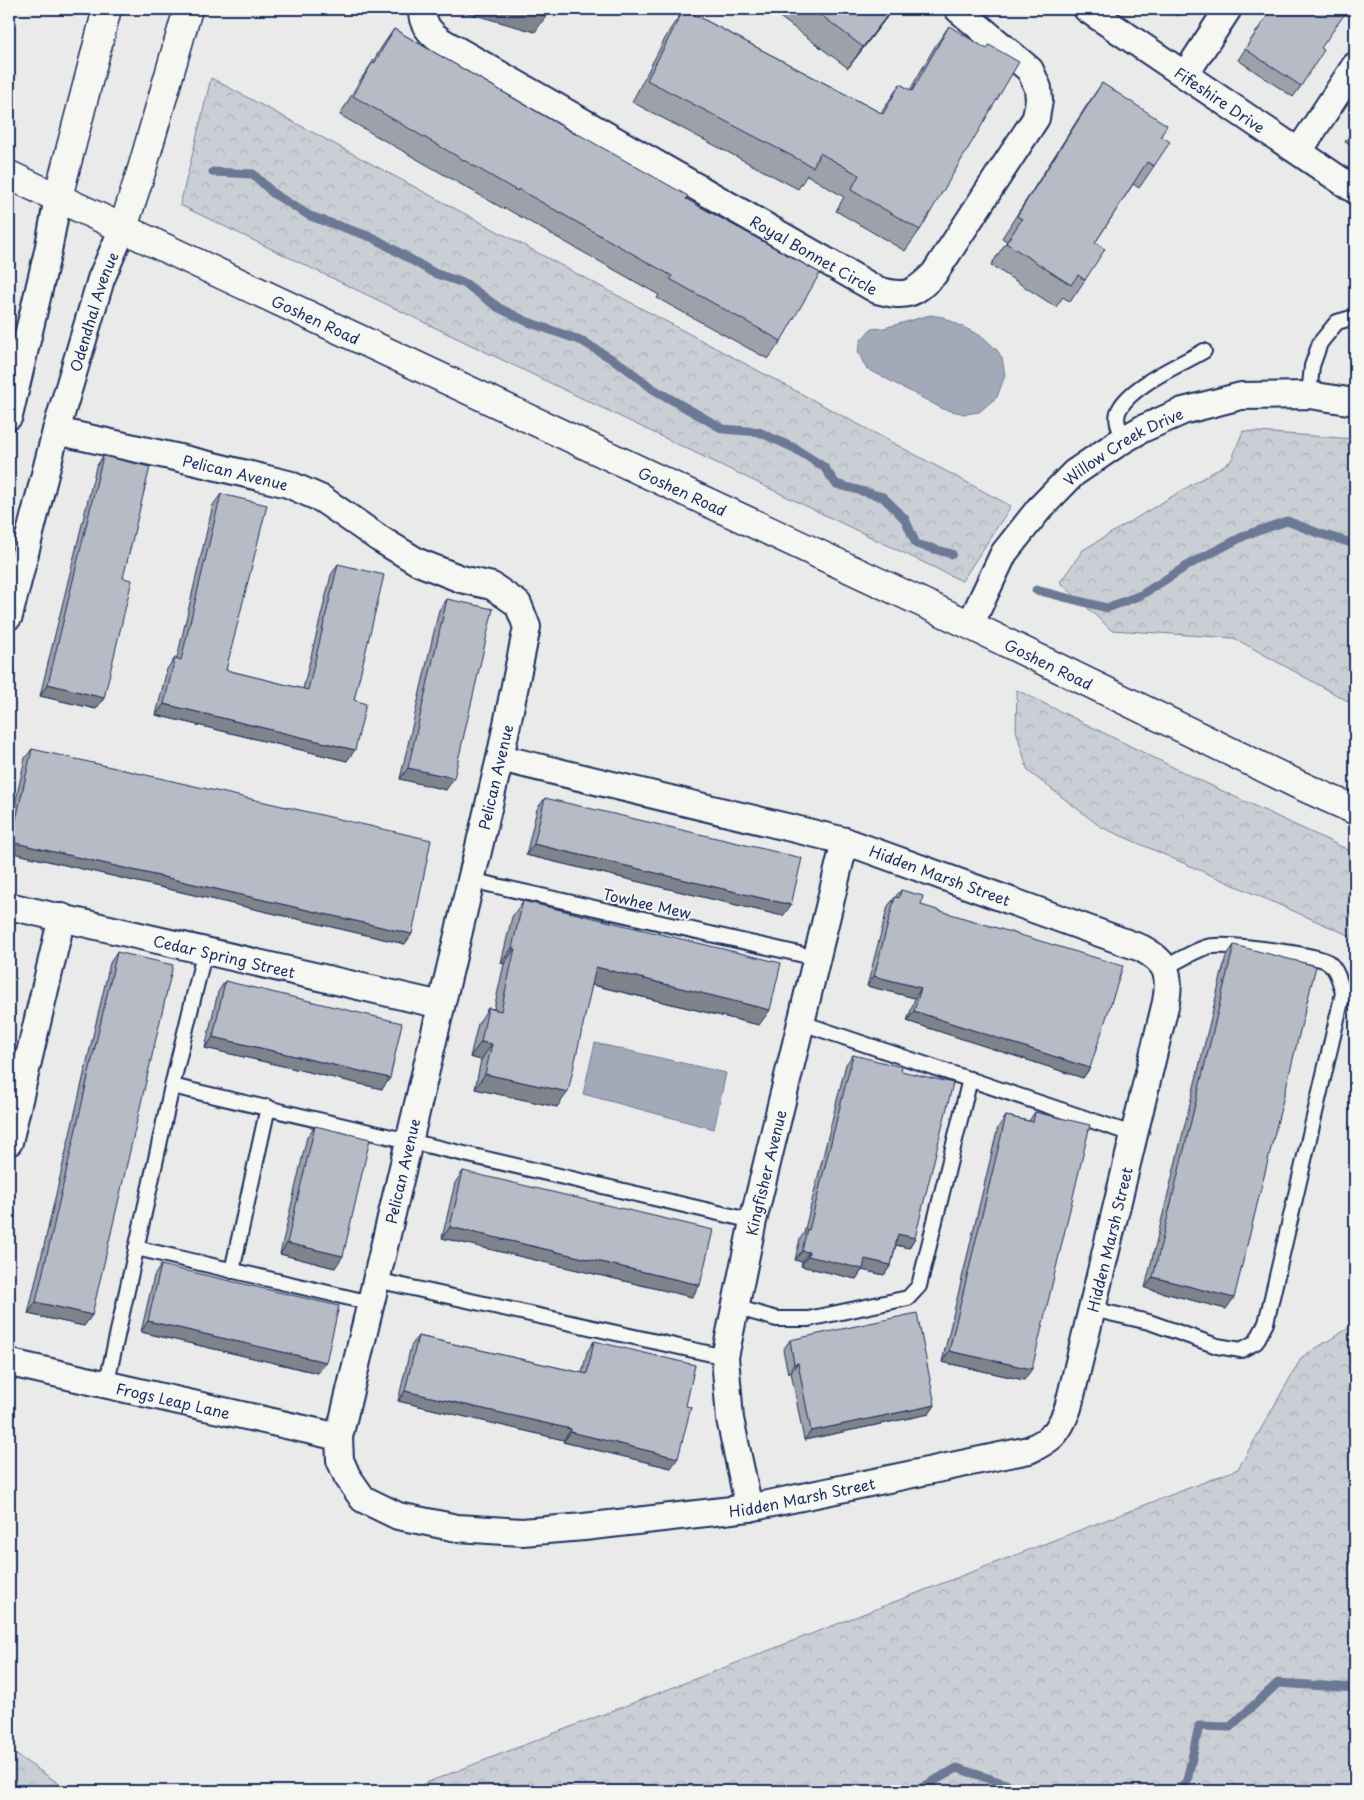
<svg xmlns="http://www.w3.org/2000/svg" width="1364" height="1800" font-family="'Playpen Sans',sans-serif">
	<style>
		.forest { fill: url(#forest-crowns); stroke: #727e9a }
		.water { fill: #a2aaba; stroke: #6c7995 }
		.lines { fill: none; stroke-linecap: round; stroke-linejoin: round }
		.stream { stroke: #6c7995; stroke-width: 9 }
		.service-casing { stroke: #1b2f5e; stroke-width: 18 }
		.minor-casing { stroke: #1b2f5e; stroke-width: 30 }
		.tertiary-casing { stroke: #1b2f5e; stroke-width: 31 }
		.service { stroke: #f6f6f2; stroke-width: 14 }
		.minor { stroke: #f6f6f2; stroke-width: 26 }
		.tertiary { stroke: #f6f6f2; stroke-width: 28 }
		.wall { fill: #9da1aa; stroke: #1b2f5e }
		.shaded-wall { fill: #7f838b; stroke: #1b2f5e }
		.building { fill: #b6bbc6; stroke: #1b2f5e }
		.labels { text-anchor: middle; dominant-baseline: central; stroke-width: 4; stroke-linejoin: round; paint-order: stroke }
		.street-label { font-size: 15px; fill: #1b2f5e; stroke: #f6f6f2 }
	</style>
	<defs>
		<pattern id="forest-crowns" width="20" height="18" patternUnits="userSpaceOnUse" patternTransform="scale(1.25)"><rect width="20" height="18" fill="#caced5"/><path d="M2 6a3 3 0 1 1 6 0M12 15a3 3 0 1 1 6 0" fill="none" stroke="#adb1b9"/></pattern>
	</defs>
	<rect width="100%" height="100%" fill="#e9eae9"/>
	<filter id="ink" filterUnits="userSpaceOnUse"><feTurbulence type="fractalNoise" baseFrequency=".02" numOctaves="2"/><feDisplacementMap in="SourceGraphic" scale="10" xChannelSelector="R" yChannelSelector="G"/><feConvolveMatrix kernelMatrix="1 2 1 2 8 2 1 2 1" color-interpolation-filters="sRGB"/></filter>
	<g filter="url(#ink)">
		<!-- forest -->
		<g class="forest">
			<polygon points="211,78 1011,506 962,581 180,205"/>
			<polygon points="1243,431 1355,439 1355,705 1234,638 1111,630 1060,582 1083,550 1231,461"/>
			<polygon points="1017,690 1197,779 1355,853 1355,938 1101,827 1028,771 1016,730"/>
			<polygon points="1355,1324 1355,1791 405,1791 1238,1469 1302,1357"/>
			<polygon points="9,1750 61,1785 81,1791 9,1791"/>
		</g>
		<!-- water -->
		<g class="water">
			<polygon points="930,315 943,317 983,337 997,350 1002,358 1005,375 997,397 979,412 965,414 943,409 866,368 858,352 861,340 871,329 884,328"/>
			<polygon points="595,1043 726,1073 714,1129 583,1094"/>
		</g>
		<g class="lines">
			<!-- stream -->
			<g class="stream">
				<polyline points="213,172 253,174 274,194 310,216 374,238 434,273 466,284 499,308 528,322 582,341 622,365 653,389 723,429 759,432 794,448 824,467 836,484 883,497 905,519 916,544 952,554"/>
				<polyline points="1036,590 1107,608 1141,595 1190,564 1246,535 1287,521 1318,533 1355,544"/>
				<polyline points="916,1791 957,1768 1018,1788 1019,1791"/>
				<polyline points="1179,1791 1187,1781 1199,1726 1230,1727 1278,1683 1355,1688"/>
			</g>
			<defs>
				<g id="service">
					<polyline points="1309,395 1312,366 1320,343 1337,322 1355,317"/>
					<path d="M1125,439C1120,430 1114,420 1119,410C1131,385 1180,365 1204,351"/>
					<polyline points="470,880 817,958"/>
					<polyline points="802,1023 1135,1135"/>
					<polyline points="172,1086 753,1221"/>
					<polyline points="136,1248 371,1303"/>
					<polyline points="232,1271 268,1107"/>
					<polyline points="376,1280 725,1357"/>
					<polyline points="735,1307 777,1319 808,1319 908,1298 919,1286 970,1079"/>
					<path d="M1092,1309L1149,1322L1217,1346L1241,1350L1256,1342L1266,1323L1343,993C1340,982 1337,969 1328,962C1316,954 1221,942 1207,947C1193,951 1179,961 1165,967"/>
					<polyline points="106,1386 172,1086 205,950"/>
				</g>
				<g id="minor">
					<path id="s1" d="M422,9C421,23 430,33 441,41L877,290C906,298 913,295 934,274L1036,118L1039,100L1038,88L1030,70L958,9"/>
					<path id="s2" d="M1087,9L1355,190"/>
					<polyline points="1185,75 1228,9"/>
					<polyline points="1299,151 1355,66"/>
					<polyline points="9,416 48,251 58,197"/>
					<path id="s3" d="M56,431L184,459L288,484L322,499L380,539L418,562L461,579L492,586L518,604L527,627L500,758L339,1437L340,1460L347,1476L363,1499L398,1516L457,1528L522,1532L584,1527L749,1508L1029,1450C1053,1439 1059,1432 1068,1408L1166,1002C1171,973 1167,962 1141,948L845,841L500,758"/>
					<path id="s4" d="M9,616L56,431L101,279L123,228"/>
					<path id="s5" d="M970,625L1004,553L1039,509L1074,473L1118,443L1142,429L1183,411L1241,396L1309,395L1355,402"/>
					<path id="s6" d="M9,906L441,1005"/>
					<polyline points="9,1142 62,917"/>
					<path id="s7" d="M9,1361L15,1364L339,1437"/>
					<path id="s8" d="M749,1508L730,1419L725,1357L753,1221L845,841"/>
				</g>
				<g id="tertiary">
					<path id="s9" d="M9,175L970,625L1297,784L1355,810"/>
					<polyline points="58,197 107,9"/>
					<polyline points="123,228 142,169 188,9"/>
				</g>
			</defs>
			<!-- service casing -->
			<use href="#service" class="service-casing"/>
			<!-- minor casing -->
			<use href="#minor" class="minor-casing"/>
			<!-- tertiary casing -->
			<use href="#tertiary" class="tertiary-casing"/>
			<!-- service -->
			<use href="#service" class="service"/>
			<!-- minor -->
			<use href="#minor" class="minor"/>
			<!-- tertiary -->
			<use href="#tertiary" class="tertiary"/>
		</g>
		<!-- wall -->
		<g class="wall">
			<polygon points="684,9 881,113 900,84 910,90 934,48 949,26 920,230 905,251 836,211 844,197 807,175 798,189 632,102 669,31"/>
			<polygon points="769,9 893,9 848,68"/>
			<polygon points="1167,9 1183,9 1178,16"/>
			<polygon points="1272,14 1321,48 1301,86 1293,97 1238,60 1262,23"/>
			<polygon points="394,29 686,199 781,341 768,359 657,298 659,295 505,208 504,209 340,115 359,82 372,63 381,48"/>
			<polygon points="1102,83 1161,136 1154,166 1139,188 1133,184 1095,243 1085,280 1070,302 1063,297 1056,307 991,265 1007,241 1002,238 1087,105"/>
			<polygon points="1355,126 1355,149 1345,142"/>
			<polygon points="103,456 123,578 104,698 96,709 40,696 96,467"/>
			<polygon points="221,494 226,670 303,689 331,575 338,564 354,700 347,761 156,715 167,669 175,658 177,658 213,505"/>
			<polygon points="447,599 446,790 400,779 439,610"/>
			<polygon points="32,749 405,944 9,852 9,832 25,758"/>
			<polygon points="545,798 783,916 526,855 537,809"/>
			<polygon points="901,890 921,905 1090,1068 1083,1078 907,1021 915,998 867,986 888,906"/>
			<polygon points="523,901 759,1025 592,985 557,1107 475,1089 481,1060 470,1057 478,1024 488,1008 494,1009 504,964 501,963 512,917"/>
			<polygon points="1234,945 1226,1309 1145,1288 1226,956"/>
			<polygon points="117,952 92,1315 84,1326 28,1314 110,963"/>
			<polygon points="225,981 390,1078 382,1089 205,1048 218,992"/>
			<polygon points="853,1055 901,1071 909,1248 896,1245 891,1265 884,1275 862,1270 856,1279 801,1266 802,1262 795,1260 800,1239 804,1233 846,1064"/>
			<polygon points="1035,1112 1024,1380 942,1362 998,1127 1006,1116 1029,1121"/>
			<polygon points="315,1126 335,1268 280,1254 307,1137"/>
			<polygon points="463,1171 700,1285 692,1297 442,1238 455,1183"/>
			<polygon points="161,1265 326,1362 318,1373 141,1332 154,1276"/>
			<polygon points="418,1336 582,1373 587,1352 594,1341 671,1468 563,1442 564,1440 398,1401 411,1346"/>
			<polygon points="790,1340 935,1405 929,1414 804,1440 791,1372 788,1373 783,1350"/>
		</g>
		<!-- shaded-wall -->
		<g class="shaded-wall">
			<polygon points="466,9 522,9 546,16 535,32 464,12"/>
			<polygon points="892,9 893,9 848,68 863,47"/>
			<polygon points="48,684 104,698 96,709 40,696"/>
			<polygon points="164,704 355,750 347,761 156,715"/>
			<polygon points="408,768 454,778 446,790 400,779"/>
			<polygon points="11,842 412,934 405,944 9,852 9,845"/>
			<polygon points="534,844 791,905 783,916 526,855"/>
			<polygon points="512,948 515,948 504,964 501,963"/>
			<polygon points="596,967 770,1010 759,1025 585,983"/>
			<polygon points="874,976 921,988 915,998 867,986"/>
			<polygon points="914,1011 1090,1068 1083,1078 907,1021"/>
			<polygon points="213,1037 390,1078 382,1089 205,1048"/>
			<polygon points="481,1042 492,1044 481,1060 470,1057"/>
			<polygon points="485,1074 568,1092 557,1107 475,1089"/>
			<polygon points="450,1227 700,1285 692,1297 442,1238"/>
			<polygon points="898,1234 915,1238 909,1248 892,1244"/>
			<polygon points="287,1243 343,1256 335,1268 280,1254"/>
			<polygon points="802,1251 809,1252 802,1262 795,1260"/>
			<polygon points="808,1256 865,1259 891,1265 884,1275 862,1270 856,1279 801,1266"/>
			<polygon points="1153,1277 1234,1298 1226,1309 1145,1288"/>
			<polygon points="36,1302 92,1315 84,1326 28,1314"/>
			<polygon points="148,1321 326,1362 318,1373 141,1332"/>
			<polygon points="949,1351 1032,1369 1024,1380 942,1362"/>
			<polygon points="798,1363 791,1372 788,1373 794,1364"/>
			<polygon points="405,1391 571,1429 564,1440 398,1401"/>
			<polygon points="935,1405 929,1414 804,1440 811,1431"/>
			<polygon points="571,1432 678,1458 671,1468 563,1442"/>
		</g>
		<!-- building -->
		<g class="building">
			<polygon points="522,9 549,9 546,16"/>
			<polygon points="684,9 883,114 900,84 912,91 949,26 987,49 989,45 1019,62 920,230 851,190 859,175 820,153 813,167 647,80"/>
			<polygon points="813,9 892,9 863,47"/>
			<polygon points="1275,9 1348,9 1321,48 1324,50 1301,86 1245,49 1270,12 1272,14"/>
			<polygon points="394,29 577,135 578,134 688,196 686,199 820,273 781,341 670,279 672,276 518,189 517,191 353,96 372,63 374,64"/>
			<polygon points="1102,83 1167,125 1161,136 1170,142 1154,166 1147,162 1095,243 1105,249 1085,280 1078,275 1071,285 1006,243 1022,219 1017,216"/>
			<polygon points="1355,126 1355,133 1352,131"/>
			<polygon points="103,456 150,467 123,578 132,580 104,698 48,684"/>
			<polygon points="221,494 267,505 226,670 308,690 338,564 384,575 354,700 366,704 355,750 164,704 175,658 181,660"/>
			<polygon points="447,599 493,609 454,778 408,768"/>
			<polygon points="32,749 431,840 412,934 11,842"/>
			<polygon points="545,798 802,858 791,905 534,844"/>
			<polygon points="901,890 923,896 921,905 1123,966 1090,1068 914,1011 921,988 874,976 895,897 899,898"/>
			<polygon points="523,901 781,963 770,1010 596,967 568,1092 485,1074 492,1044 481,1042 488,1008 501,1011 515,948 512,948"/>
			<polygon points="1234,945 1316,966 1234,1298 1153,1277"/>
			<polygon points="117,952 173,965 92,1315 36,1302"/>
			<polygon points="225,981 402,1023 390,1078 213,1037"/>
			<polygon points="853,1055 902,1067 901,1071 953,1083 915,1238 898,1234 891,1265 865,1259 863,1269 808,1256 809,1252 802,1251 807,1229 809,1230"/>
			<polygon points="1035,1112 1090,1125 1032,1369 949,1351 1006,1116 1033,1122"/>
			<polygon points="315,1126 370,1139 343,1256 287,1243"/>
			<polygon points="463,1171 713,1230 700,1285 450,1227"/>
			<polygon points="161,1265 339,1306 326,1362 148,1321"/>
			<polygon points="917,1313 935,1405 811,1431 798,1363 794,1364 790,1340"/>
			<polygon points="418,1336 587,1374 594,1341 695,1365 686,1406 691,1407 678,1458 571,1432 571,1429 405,1391"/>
		</g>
	</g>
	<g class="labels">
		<!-- street labels -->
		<g class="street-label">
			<text stroke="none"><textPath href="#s2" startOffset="161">Fifeshire Drive</textPath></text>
			<text stroke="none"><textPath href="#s1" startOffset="469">Royal Bonnet Circle</textPath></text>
			<text stroke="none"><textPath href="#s4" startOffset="316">Odendhal Avenue</textPath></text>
			<text stroke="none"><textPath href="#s9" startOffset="339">Goshen Road</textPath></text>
			<text stroke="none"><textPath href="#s5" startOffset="242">Willow Creek Drive</textPath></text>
			<text stroke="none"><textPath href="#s3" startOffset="184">Pelican Avenue</textPath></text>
			<text stroke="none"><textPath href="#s9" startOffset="744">Goshen Road</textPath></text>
			<text stroke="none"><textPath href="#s9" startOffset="1149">Goshen Road</textPath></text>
			<text transform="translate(495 777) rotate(-77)">Pelican Avenue</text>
			<text transform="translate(940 875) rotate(20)">Hidden Marsh Street</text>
			<text transform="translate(647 903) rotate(13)">Towhee Mew</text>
			<text stroke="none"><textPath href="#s6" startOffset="221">Cedar Spring Street</textPath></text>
			<text transform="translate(402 1171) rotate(-77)">Pelican Avenue</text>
			<text stroke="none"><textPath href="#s8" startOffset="342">Kingfisher Avenue</textPath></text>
			<text stroke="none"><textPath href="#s3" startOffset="2336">Hidden Marsh Street</textPath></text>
			<text stroke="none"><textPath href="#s7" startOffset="169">Frogs Leap Lane</textPath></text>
			<text stroke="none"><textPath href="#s3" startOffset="1871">Hidden Marsh Street</textPath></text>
		</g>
	</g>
	<!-- margin -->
	<rect width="1364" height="1800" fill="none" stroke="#f6f6f2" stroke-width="30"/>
	<rect x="15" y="15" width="1334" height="1770" fill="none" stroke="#1b2f5e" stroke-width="2" filter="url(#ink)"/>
</svg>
